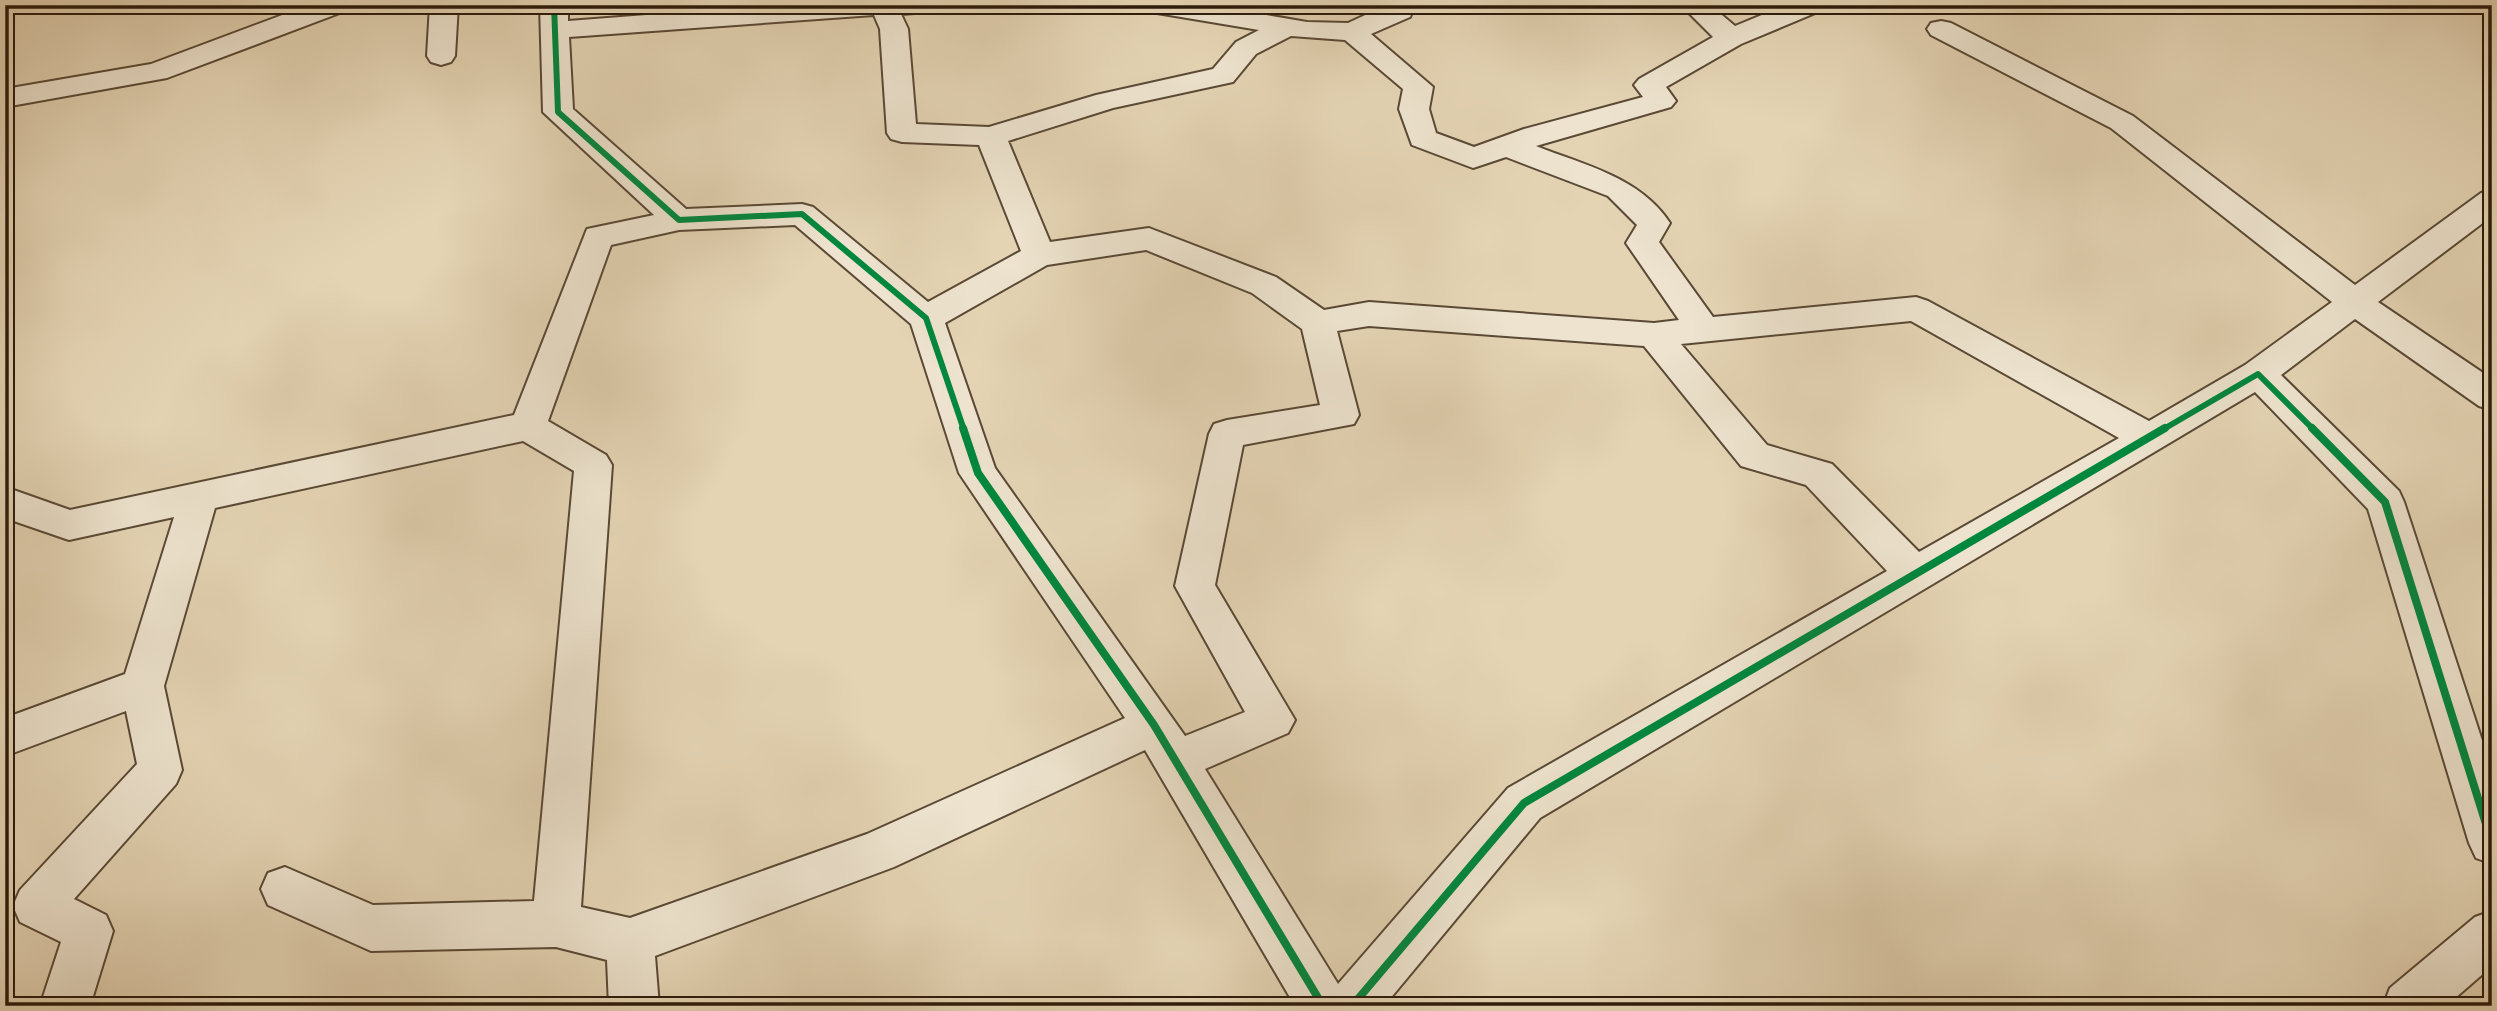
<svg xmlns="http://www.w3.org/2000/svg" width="2497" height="1011" font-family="'IM FELL Double Pica',serif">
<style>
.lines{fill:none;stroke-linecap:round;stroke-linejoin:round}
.street-casing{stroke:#5a4935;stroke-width:4}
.street{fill:#ede3ce;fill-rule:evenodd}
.cycleway-far1-casing{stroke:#ede3ce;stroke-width:10}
.cycleway-casing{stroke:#ede3ce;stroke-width:12}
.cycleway-far1{stroke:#00873e;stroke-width:6}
.cycleway{stroke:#00873e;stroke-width:8}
</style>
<rect width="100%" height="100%" fill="#e4d4b4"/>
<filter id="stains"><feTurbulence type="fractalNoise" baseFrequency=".00286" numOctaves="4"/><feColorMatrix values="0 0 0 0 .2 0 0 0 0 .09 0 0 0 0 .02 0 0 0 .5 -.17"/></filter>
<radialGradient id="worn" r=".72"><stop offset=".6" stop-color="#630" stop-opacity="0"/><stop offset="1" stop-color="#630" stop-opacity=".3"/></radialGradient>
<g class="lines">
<g class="street-casing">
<path id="street" d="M309 5H348L345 11 167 78 5 107V89L151 64Z
M430 5H458L455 56 451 62 441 65 431 62 427 56Z
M540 5H568V21L778 5H946L943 11 901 14 908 29 916 124 989 127 1096 95 1213 69 1236 42 1259 30 1157 13 1147 11 1144 5H1208L1307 22 1348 23 1387 5H1415L1410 17 1371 34 1433 87 1429 109 1436 133 1474 147 1524 129 1643 97 1634 85 1639 79 1713 37 1681 5H1710L1735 26 1786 5H1823L1820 11 1741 44 1666 87 1676 101 1671 107 1536 146C1584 165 1640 177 1670 223L1659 242 1713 317 1916 297 1928 301 2149 421 2245 365 2332 302 2111 128 1931 35 1927 29 1931 23 1941 21 1951 23 2133 116 2355 285 2481 193 2492 190V216L2378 302 2492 379V410L2479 406 2355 319 2281 375 2399 491 2404 502 2492 771V864L2476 858 2469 843 2368 509 2255 392 1540 818 1384 1006H1295L1145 750 894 867 655 956 659 1006H609L607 960 556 947 371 951 268 905 261 889 268 873 285 867 373 905 534 901 574 471 523 441 215 508 164 686 182 770 176 784 74 899 106 915 113 931 90 1006H40L61 942 20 922 13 906 20 890 137 764 126 711 5 756V718L125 674 174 517 69 540 5 518V487L70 510 514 415 587 229 654 215 543 112ZM874 15 880 29 887 133 891 139 902 142 979 145 1021 251 928 302 813 207 802 204 686 209 573 109 569 37ZM1291 36 1345 40 1403 89 1399 109 1412 145 1473 168 1506 157 1608 196 1637 225 1626 243 1679 320 1654 323 1369 302 1324 310 1276 277 1149 228 1050 242 1008 141 1113 108 1233 82 1256 54ZM795 225 911 324 959 473 1125 718 867 834 630 918 581 907 612 465 606 455 548 421 611 245 679 230ZM1146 250 1252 293 1302 329 1320 405 1227 420 1214 424 1209 434 1175 586 1245 712 1185 736 995 468 945 323 1047 265ZM1911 321 2119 438 1919 552 1832 464 1767 445 1681 344ZM1369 326 1644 346 1741 466 1806 485 1887 571 1508 788 1338 984 1205 769 1288 733 1295 720 1215 585 1243 445 1354 424 1359 415 1337 331Z
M2492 911V966L2446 1006H2383L2390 988 2475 917Z"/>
</g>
<use href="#street" class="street"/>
<g class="cycleway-far1-casing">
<path id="cycleway-far1" d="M554 5 558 112 679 220 802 214 926 318 964 430
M2162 430 2258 374 2314 430"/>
</g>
<g class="cycleway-casing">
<path id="cycleway" d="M963 428 978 473 1154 725 1323 1006
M2312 428 2385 502 2492 843
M1352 1006 1524 803 2165 428"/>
</g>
<use href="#cycleway-far1" class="cycleway-far1"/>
<use href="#cycleway" class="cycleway"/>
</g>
<rect width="2497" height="1011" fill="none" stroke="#e4d4b4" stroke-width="28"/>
<rect x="7" y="7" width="2483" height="997" fill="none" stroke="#2c1b0b" stroke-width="3.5"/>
<rect x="14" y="14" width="2469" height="983" fill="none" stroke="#2c1b0b" stroke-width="2"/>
<rect width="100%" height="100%" filter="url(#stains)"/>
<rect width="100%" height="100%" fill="url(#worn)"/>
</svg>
